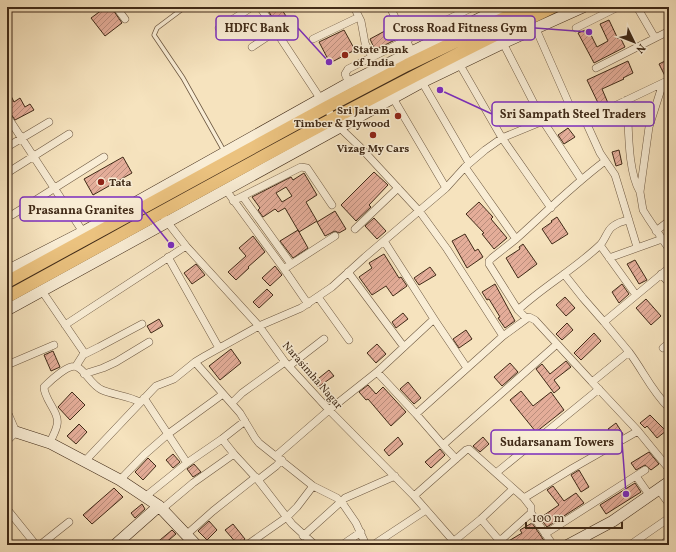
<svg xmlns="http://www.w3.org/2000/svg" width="676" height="552" font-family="Vollkorn,serif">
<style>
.building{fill:url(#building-hatch);stroke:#412b18;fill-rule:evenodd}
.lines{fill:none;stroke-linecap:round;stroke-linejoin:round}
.lane-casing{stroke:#6e5942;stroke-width:5}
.street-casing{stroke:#6e5942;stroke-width:8}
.secondary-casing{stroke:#412b18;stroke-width:12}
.primary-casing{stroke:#412b18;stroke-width:14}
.lane{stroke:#f9edd5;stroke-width:3.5}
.street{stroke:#f9edd5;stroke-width:7}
.secondary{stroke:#f9edd5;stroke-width:11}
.primary{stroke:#ebc27f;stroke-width:12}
.poi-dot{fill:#8f2418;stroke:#f9edd5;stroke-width:1.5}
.labels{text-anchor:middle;stroke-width:3;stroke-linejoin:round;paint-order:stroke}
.poi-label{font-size:11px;font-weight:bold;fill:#412b18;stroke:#f9edd5;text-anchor:start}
.street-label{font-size:11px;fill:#412b18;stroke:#f9edd5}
.leader{fill:none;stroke:#7b2cbf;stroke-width:1.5}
.callout-dot{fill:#7b2cbf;stroke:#f9edd5;stroke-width:1.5}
.callout{fill:#f9edd5;stroke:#7b2cbf;stroke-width:1.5}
.callout-label{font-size:12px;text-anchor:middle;font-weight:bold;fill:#412b18}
</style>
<defs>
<pattern id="building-hatch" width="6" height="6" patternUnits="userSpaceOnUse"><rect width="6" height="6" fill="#e4ad99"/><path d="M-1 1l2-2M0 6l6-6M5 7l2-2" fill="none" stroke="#ba8d7c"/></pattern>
</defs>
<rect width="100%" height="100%" fill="#f6e3be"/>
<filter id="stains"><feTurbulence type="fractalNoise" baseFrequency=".005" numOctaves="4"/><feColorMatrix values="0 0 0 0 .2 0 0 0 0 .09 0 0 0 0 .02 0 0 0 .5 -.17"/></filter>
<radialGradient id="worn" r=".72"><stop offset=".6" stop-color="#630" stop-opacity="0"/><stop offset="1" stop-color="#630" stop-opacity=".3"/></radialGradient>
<path class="building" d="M106 7H111L122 23 105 36 91 18Z
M270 7H280L288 19 278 26 267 9Z
M609 20 618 39 620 37 625 47 594 63 578 33 588 29 597 47 608 41 600 24Z
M394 26 399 38 375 50 370 39Z
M344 30 355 50 330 63 319 42Z
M669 59V75L665 76 659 64Z
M628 61 633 73 623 78 624 79 602 89 608 103 600 107 587 80Z
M7 88 14 102 20 98 25 107 30 104 34 110 15 120 7 108Z
M568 128 575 137 564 144 558 135Z
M619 150 622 164 616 166 612 152Z
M123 157 132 173 93 195 84 179Z
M374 172 388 185 369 205 371 207 356 221 341 205Z
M304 173 317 195 306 202 317 221 299 232 285 208 278 212 275 209 263 217 258 210 260 208 252 197 291 177 293 180ZM286 187 292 196 282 202 276 193Z
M479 202 493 217 491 219 507 238 494 249 482 234 484 233 466 214Z
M335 211 346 229 339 233 335 231 325 236 317 222Z
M557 217 568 234 552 244 542 229 552 222 551 221Z
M374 218 386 231 377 239 365 226Z
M298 230 308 248 293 258 280 241Z
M465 234 475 251 478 249 483 257 467 268 452 241Z
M253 236 265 252 248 267 249 268 236 280 228 272 246 256 239 248Z
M523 244 537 264 518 278 506 258 520 249 519 247Z
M384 254 399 278 401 277 407 286 393 296 386 286 372 295 359 277 372 268 369 263Z
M635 260 647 280 639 284 627 264Z
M196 264 205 275 192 284 184 273Z
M275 266 282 275 270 286 262 278Z
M430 267 436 275 419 285 414 278Z
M495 284 515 321 505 328 498 318 500 317 489 299 487 300 482 292Z
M622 284 629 294 619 303 612 292Z
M267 289 273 295 259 308 253 302Z
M565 297 575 308 566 316 556 305Z
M646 299 661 316 651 325 636 308Z
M403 313 408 319 396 328 392 322Z
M159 319 163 326 151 333 147 326Z
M567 323 573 330 562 340 556 334Z
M466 330 472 339 459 348 453 339Z
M594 333 601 341 581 360 574 353Z
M377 344 386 354 376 363 367 353Z
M231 349 241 363 220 380 209 366Z
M53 351 60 367 51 371 44 355Z
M566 361 571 367 554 380 560 388 554 393 536 369 542 364 550 374Z
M510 363 518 372 502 386 494 377Z
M329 370 334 376 318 387 314 382Z
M408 382 421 398 414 404 400 389Z
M368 385 376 394 383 387 406 412 391 426 368 399 366 400 359 392Z
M521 391 533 406 551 392 564 410 536 432 510 400Z
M72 392 85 405 70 420 58 407Z
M650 415 666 431 657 438 647 426 645 428 640 423Z
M616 423 623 434 615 439 608 429Z
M79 424 87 432 76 444 67 436Z
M398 437 403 444 389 456 384 450Z
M483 437 489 444 480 452 473 446Z
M440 449 445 455 431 468 425 462Z
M649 452 659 464 651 470 645 465 636 470 631 463Z
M173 454 180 462 173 468 166 460Z
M148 458 156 466 143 480 135 472Z
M194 464 201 472 193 477 187 469Z
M579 470 589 487 581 492 571 475Z
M635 483 641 492 606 514 600 505Z
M553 486 564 501 576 493 584 503 547 527 540 518 559 505 547 490Z
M114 488 123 497 92 524 83 515Z
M142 504 145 509 135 518 131 513Z
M209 521 217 530 207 540 198 531Z
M532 523 545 542 540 545H502L522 533 520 530Z
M233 524 245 539 238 545 225 530Z
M172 530 176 534 163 545H154Z"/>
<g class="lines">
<g class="lane-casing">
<path id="lane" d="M185 7 157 28 154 35 183 78 224 151"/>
</g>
<g class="street-casing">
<path id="street" d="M116 7 125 19
M260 7 339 127 360 147 420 212 447 249 503 336
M354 7 361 21 365 43 372 57
M390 7 412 52
M637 7 655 38
M295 8 297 7
M219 28 252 7
M576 28 618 7
M313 39 359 17
M503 43 543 121 581 179
M252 47 276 31
M460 65 502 138 551 208
M596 68 669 31
M422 82 469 163
M349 83 345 74 348 69 473 7
M663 83 649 127 640 192 643 210 648 218 669 249
M393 98 446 188
M627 100C629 126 627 170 640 192
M573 113 580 119 585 120 669 80
M7 116 83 232
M585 120 600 153 615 175 637 247
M7 147 49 122
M465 167 516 239C545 213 573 185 605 161
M7 173 69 134
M226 190 284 269 335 236
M243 197 291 264
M233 201 301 167 307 168 332 205
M12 215 104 157
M165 219 186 246 259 326 285 362 329 410 414 496 457 545
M355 229 398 188
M656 231 669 221
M516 239 492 258 489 261V264L518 310 526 318
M600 245 636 295
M168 257 219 348
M609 258 662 239
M669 268 604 322 629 352 592 382 638 431 669 469
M284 269 308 304
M348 272 404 347
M564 274 583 298 604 322
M661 274 669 283
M42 291 83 351V355L76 366
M318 297 349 340
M518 310C544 286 575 269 600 245 605 240 607 231 612 227 617 223 623 221 629 220
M434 319 467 368
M65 325 186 246
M557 344 443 445 416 414 503 336 529 317 535 320 592 382
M663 348 669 343
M629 352C644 372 651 390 669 408
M83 355 99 347 142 324
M195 362 240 413 255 438 259 443 313 486 337 498 343 504 356 523 366 545
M7 365 54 345
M289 366 324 339
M377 372 416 414
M84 374 103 368 116 362 149 342
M144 398 187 463
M232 403 242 393 285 362
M7 411 16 432 7 441
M222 439 234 454 258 480 292 524 315 545
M50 443C52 437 56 431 57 425 60 412 44 400 44 387 50 381 69 363 77 367 85 370 91 385 102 390 114 395 128 396 140 402
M443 445 456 459
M276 456 329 410 377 372 434 319 384 241
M85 461 156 386 174 379 195 362 205 356 259 326 301 308 332 287 365 257 446 188 465 167 485 150 502 138 543 121 573 113 536 29
M496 473 599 389
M636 476 650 496
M120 480 144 455 168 434 223 394
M258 480 276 466 282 460
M659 490 669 504
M146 496 187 463 222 439 245 421
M414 496 466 450 469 449 524 498 573 468 638 431
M7 509 36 545
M162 509 193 483 234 454
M531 513 553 545
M481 519 498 539H502L531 513V507L524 498
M545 534 645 470
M186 535 213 511 256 477
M303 536 345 498 395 476
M584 537 590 545
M454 541 481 519 513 489
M40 545 69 522
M247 545 287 517 297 507 313 486
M342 545 361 532
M373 545 426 510
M630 545 669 518
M662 545 669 539"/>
</g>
<g class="secondary-casing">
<path id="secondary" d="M7 271 83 232 349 83 503 7
M7 310 422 82 503 43 583 7
M7 431 16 432 50 443 120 480 159 506 196 545
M115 545 159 506
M568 545 613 521 669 482"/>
</g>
<g class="primary-casing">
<path id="primary" d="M7 282 327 107 407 65 527 7
M7 297C188 198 367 96 553 7"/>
</g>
<use href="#lane" class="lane"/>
<use href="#street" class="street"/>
<use href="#secondary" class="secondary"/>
<use href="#primary" class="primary"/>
</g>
<g class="poi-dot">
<circle cx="345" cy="55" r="4"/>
<circle cx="398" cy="116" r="4"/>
<circle cx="373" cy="135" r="4"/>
<circle cx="101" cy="182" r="4"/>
</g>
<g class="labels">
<g class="poi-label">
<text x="353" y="53">State Bank<tspan x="353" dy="13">of India</tspan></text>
<text x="390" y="114" text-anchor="end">Sri Jalram<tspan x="390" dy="13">Timber &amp; Plywood</tspan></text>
<text x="373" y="152" text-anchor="middle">Vizag My Cars</text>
<text x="109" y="186">Tata</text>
</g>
<g class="street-label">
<text transform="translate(313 375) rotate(49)" y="4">Narasimha Nagar</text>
</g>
</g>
<path class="leader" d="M329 62L298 28M589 32L535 28M440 90L492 114M171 245L142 209M626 494L622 442"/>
<g class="callout-dot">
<circle cx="329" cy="62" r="4"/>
<circle cx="589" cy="32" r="4"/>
<circle cx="440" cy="90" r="4"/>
<circle cx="171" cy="245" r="4"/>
<circle cx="626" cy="494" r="4"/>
</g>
<g class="callout">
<rect x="216" y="16" width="82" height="24" rx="4"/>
<rect x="384" y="16" width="151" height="24" rx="4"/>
<rect x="492" y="102" width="162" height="24" rx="4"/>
<rect x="20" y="197" width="122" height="24" rx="4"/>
<rect x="491" y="430" width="131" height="24" rx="4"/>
</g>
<g class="callout-label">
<text x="257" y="32">HDFC Bank</text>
<text x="460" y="32">Cross Road Fitness Gym</text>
<text x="573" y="118">Sri Sampath Steel Traders</text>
<text x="81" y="214">Prasanna Granites</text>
<text x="557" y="446">Sudarsanam Towers</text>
</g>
<rect width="676" height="552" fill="none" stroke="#f6e3be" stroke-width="24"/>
<rect x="8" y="8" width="660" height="536" fill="none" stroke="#412b18" stroke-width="2"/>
<rect x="12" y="12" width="652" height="528" fill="none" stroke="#412b18"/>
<g transform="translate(634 42) rotate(133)" stroke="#f9edd5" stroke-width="3" paint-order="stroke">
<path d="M0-3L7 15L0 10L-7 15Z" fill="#412b18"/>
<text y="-6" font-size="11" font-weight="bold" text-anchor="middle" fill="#412b18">N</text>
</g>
<path d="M526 522v6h96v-6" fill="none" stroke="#412b18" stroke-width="2"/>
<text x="532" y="522" font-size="12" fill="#412b18" stroke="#f9edd5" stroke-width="3" paint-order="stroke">100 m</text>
<rect width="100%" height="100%" filter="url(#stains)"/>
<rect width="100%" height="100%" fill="url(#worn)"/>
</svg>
